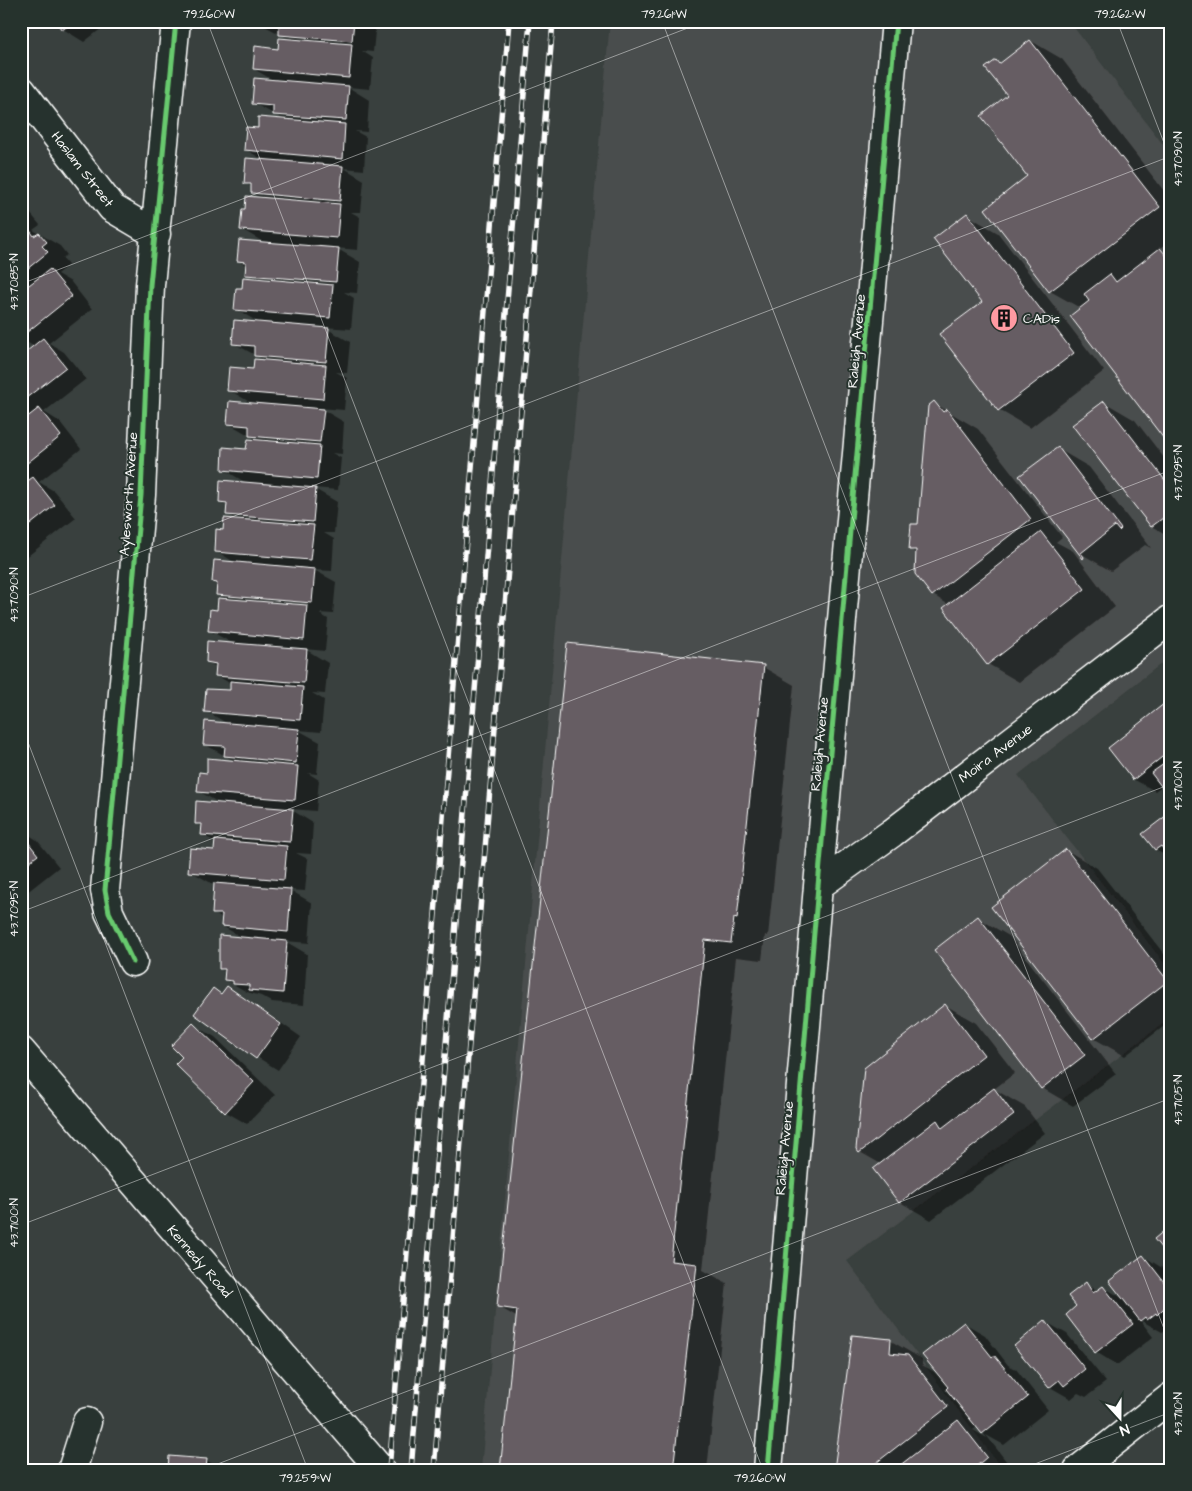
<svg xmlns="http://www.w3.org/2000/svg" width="1192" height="1491" font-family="'Architects Daughter',sans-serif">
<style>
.built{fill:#4a4d4d}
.shadow{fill:#0007;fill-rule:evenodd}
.building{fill:#665d64;stroke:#fff}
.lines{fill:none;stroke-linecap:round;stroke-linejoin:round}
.minor-casing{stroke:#fff;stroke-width:31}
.minor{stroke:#26332d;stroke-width:28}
.rail-casing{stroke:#fff;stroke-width:5.5}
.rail{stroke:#26332d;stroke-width:4;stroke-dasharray:11;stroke-linecap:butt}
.cycleway-casing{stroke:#26332d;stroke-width:8}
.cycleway{stroke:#67ca6e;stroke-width:5}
.ticks{fill:none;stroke:#fff;stroke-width:1;stroke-opacity:0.45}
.labels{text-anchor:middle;stroke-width:4;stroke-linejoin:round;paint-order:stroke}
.street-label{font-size:14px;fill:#fff;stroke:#26332d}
.poi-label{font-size:14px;fill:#fff;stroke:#26332d;text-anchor:start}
.neatline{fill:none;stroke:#fff;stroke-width:2}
.ticks-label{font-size:12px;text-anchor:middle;fill:#fff}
</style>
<rect width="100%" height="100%" fill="#39403e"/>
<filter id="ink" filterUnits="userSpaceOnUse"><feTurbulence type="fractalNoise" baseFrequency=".02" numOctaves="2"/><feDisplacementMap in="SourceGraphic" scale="10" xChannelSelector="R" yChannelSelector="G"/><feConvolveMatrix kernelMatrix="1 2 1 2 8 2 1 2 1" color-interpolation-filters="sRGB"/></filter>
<g filter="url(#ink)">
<path class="built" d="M610 21H1069L1171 155V656L1018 775 1171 972V1018L847 1261 1003 1470H481Z"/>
<path class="shadow" d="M57 21H111L84 42 63 29Z
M260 21H376L373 52 362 51 373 58 370 89 348 87 369 100 367 132 355 131 366 137 364 170 344 168 364 180 361 212H351L360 217 358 250 336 248 360 262 357 293 344 292 354 298 351 329 324 327 350 342 347 373 336 372 347 378 344 410 320 408 344 422 342 454 332 453 341 458 338 490 313 488 337 502 334 533H324L334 539 332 571 314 570 336 582 333 614 318 613 328 619 325 651 305 649 328 663 325 694 312 693 324 700 321 732 298 730 320 742 317 774 308 773 319 780 316 811 290 809 313 823 311 854 296 853 308 859 305 891 290 890 312 903 309 943 285 941 307 954 304 1005 272 1002 261 996 247 992 226 980V972L220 969 245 939 222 926 223 919 213 913 215 884 211 883 190 871 215 852 216 842 202 835 203 827 196 823 221 804 198 791 208 774 236 762 204 744 228 724 206 711 231 692V684L216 675 217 667 207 662 234 644 210 631 218 611 227 600 218 594V585L213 582 236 563 216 551 225 531 237 520 227 514 228 506 220 502 248 484 223 469 259 441 228 423 253 404 229 390 266 361 233 343 261 324 236 309 243 290 257 280 247 274V266L239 261 265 243 241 229 246 210 262 199 252 193V187L245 183 265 161 245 149 259 129 285 120 253 103 276 82 254 69 291 40 259 23Z
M1031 41 1062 59 1171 200V246L1168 242 1159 249 1171 255V446L1082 309 1050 291 1029 177 1008 95 996 61 1001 64Z
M21 202 40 225 33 230 60 246 67 255 62 258 68 265 57 274 71 282 92 309 49 343 64 352 86 379 44 412 60 422 81 449 39 482 54 491 76 518 24 559 21 557V488L23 486 21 485V423L29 417 21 413V357L35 347 21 339Z
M967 215 998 233 1104 371 1030 428 999 410 984 302Z
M1104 402 1135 420 1171 467V537L1151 526Z
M934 403 978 429 1062 537 1056 542 1073 551 1115 607 1019 682 988 664 949 605 933 595 917 554 910 549 920 526Z
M1058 449 1089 467 1151 548 1145 545 1111 571 1080 553Z
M763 667 794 685 768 936 765 935 762 960 736 957 703 1270 727 1283 707 1470H501L518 1318 499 1307Z
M1165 704 1171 708V797L1162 786 1155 791 1133 779Z
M1171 814V858L1155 850Z
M21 819 28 828 23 831 37 840 59 867 21 897Z
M1066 850 1097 868 1171 963V1021L1125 1056 1093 1038Z
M978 918 1009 936 1116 1074 1073 1106 1042 1088 936 950Z
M227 987 248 1000 301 1037 278 1070 257 1057 222 995Z
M945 1005 976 1023 1015 1073 994 1089 1025 1107 1045 1133 931 1220 900 1202 881 1164 860 1152Z
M194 1025 215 1037 275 1095 247 1124 226 1112 184 1057Z
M1143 1256 1164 1269 1171 1277V1330L1169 1332 1166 1330 1162 1332 1140 1320 1153 1337 1117 1365 1096 1352 1067 1315 1078 1306 1086 1284 1098 1291 1103 1287 1124 1299Z
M1046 1322 1067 1334 1106 1382 1086 1397 1078 1393 1071 1399 1050 1387Z
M964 1323 985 1335 1008 1365 1016 1369 1048 1410 1004 1445 986 1435 1013 1470H836L891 1341 922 1359V1365L940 1375ZM978 1426 987 1438 973 1430Z
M206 1460 222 1470H169Z"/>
<path class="building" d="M55 21H75L62 30Z
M258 21H354L352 41 279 35V25L258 24Z
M279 38 352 44 349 78 253 69 255 46 278 49Z
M1030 40 1160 207 1049 292 985 209 1027 176 981 116 1007 95 985 68 996 60 999 64Z
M254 78 349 86 346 120 273 115V106L252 104Z
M258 117 345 124 343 159 244 150 246 127 258 128Z
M246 158 343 166 340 201 251 193V184H244Z
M246 196 340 204 337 238 240 230 242 209H245Z
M967 213 1074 353 998 411 939 334 982 302 933 239Z
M25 224 34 236 39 233 47 242 42 246 48 252 21 274V227Z
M239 240 339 248 336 282 245 275 246 262 237 261Z
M1160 248 1171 261V448L1070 316 1089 301 1084 294 1110 274 1116 282Z
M50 269 72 296 21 337V291Z
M243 277 333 285 330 318 234 310 236 288H242Z
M234 320 329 328 326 362 254 356V346L232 344Z
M43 338 66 367 21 402V356Z
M254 359 326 365 323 399 227 391 229 367 253 369Z
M229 401 324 409 320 442 249 436V426L227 424Z
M934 401 943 412 947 409 1031 519 932 596 915 574 916 550H909L911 524H918L928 406Z
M1104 401 1171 488V512L1151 527 1072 425Z
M39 408 61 436 21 468V422Z
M248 439 320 445 317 479 222 470 223 447 246 449Z
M1058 447 1121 529 1119 531 1115 526 1081 553 1084 557 1083 559 1019 476Z
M33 477 55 505 21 532V486Z
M220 480 316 488 313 522 226 515 227 503 219 502Z
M224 518 314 525 310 560 215 552 216 529 223 530Z
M1041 532 1085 589 987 665 943 608Z
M214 560 315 569 312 603 216 595 217 583 212 582Z
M218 598 307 605 304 640 208 631 210 609 217 610Z
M207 641 307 649 304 683 215 676 216 664 206 662Z
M567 643 764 665 737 919 734 918 731 943 705 940 671 1261 697 1264 673 1470H500L517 1310 497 1307Z
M230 681 303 687 300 720 204 712 206 689 230 690Z
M1165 703 1171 710V750L1133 780 1108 748Z
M205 721 299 729 296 763 224 756 225 746 203 745Z
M207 758 298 766 295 800 197 792 199 772 207 773Z
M1171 759V799L1151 773Z
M196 801 293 809 290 842 201 835 202 824H195Z
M1171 812V853L1168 855 1161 846 1155 850 1142 834Z
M21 833 38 855 21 868Z
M215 840 287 846 284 880 188 872 190 848 214 850Z
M1066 849 1168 981 1093 1039 991 907Z
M214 883 291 889 288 932 221 926 222 914H212Z
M978 916 1085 1055 1041 1089 934 950Z
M219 935 287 941 283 993 249 990V985L233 984V981L224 980 225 969H219Z
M227 986 281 1024 256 1059 194 1014 213 988 221 994Z
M945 1004 984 1055 859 1153 856 1149 864 1068Z
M193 1023 254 1082 225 1113 175 1064 182 1057 171 1046Z
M994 1088 1014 1115 899 1203 873 1169 937 1120 942 1128Z
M1171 1210V1220L1166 1214Z
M1171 1225V1260L1154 1239Z
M1143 1255 1171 1291V1296L1169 1298 1171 1301 1157 1315 1156 1313 1147 1320 1145 1317 1140 1321 1109 1281Z
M1086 1282 1093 1293 1103 1286 1133 1324 1095 1353 1066 1315 1076 1306 1068 1296Z
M1045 1320 1085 1369 1064 1386 1059 1380 1049 1388 1014 1346Z
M964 1322 992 1357 994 1355 1028 1397 982 1434 946 1389 948 1387 922 1355Z
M852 1335 891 1339 890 1353 908 1355 948 1407 867 1470H834Z
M958 1420 987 1457 972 1470H894Z
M169 1456 207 1459 206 1470H168Z"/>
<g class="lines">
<g class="minor-casing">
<path id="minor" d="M21 90 112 208 156 234
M818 886 892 833 1171 619
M133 962 109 912 105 890 141 495 150 285 176 21
M21 1051 381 1470
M72 1470 87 1422
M768 1470 818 886 896 21
M1078 1470 1171 1397"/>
</g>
<use href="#minor" class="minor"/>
<g class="rail-casing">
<path id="rail" d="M389 1470 509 21
M411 1470 530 21
M434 1470 553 21"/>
</g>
<use href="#rail" class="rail"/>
<g class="cycleway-casing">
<path id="cycleway" d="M133 962 109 912 105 890 141 495 150 285 176 21
M768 1470 818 886 896 21"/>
</g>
<use href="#cycleway" class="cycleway"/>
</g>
</g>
<path class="ticks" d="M207 21 763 1470M662 21 1171 1347M1117 21 1171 161M21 284 706 21M21 598 1171 156M21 724 308 1470M21 912 1171 470M21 1225 1171 784M202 1470 1171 1098M1019 1470 1171 1412"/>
<defs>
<g id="building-disc" transform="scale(1.4375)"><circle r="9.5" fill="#ff9aa2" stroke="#26332d"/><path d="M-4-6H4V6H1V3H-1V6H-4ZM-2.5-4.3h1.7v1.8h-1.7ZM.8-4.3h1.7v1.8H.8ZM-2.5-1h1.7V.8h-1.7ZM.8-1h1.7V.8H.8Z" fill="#111"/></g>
</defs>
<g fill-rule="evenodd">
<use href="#building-disc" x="1004" y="318"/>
</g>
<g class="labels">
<g class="street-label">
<text transform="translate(83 169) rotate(52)" y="5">Haslam Street</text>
<text transform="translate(856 341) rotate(-85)" y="5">Raleigh Avenue</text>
<text transform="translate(128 494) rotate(-86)" y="5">Aylesworth Avenue</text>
<text transform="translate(819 744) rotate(-85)" y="5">Raleigh Avenue</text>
<text transform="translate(995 753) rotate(-37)" y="5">Moira Avenue</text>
<text transform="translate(784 1148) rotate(-85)" y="5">Raleigh Avenue</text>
<text transform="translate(200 1261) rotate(49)" y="5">Kennedy Road</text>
</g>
<g class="poi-label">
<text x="1023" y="323">CADis</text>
</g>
</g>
<rect width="1192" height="1491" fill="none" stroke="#26332d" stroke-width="55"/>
<g transform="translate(1120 1418) rotate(159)" stroke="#26332d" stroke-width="4" paint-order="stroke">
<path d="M0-4L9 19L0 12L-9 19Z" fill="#ffffff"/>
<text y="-8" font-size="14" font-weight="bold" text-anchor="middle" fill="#ffffff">N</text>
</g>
<rect x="28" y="28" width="1136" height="1436" class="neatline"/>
<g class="ticks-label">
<text x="209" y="18">79.260°W</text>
<text x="664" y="18">79.261°W</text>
<text x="1120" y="18">79.262°W</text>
<text transform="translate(1178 159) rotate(-90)" y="4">43.7090°N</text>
<text transform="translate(14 282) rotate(-90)" y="4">43.7085°N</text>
<text transform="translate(1178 473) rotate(-90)" y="4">43.7095°N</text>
<text transform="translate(14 595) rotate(-90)" y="4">43.7090°N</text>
<text transform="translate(1178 786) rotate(-90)" y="4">43.7100°N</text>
<text transform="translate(14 909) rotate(-90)" y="4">43.7095°N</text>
<text transform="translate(1178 1100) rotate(-90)" y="4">43.7105°N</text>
<text transform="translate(14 1223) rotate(-90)" y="4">43.7100°N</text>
<text transform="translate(1178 1414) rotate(-90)" y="4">43.7110°N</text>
<text x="305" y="1482">79.259°W</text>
<text x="760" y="1482">79.260°W</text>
</g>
</svg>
